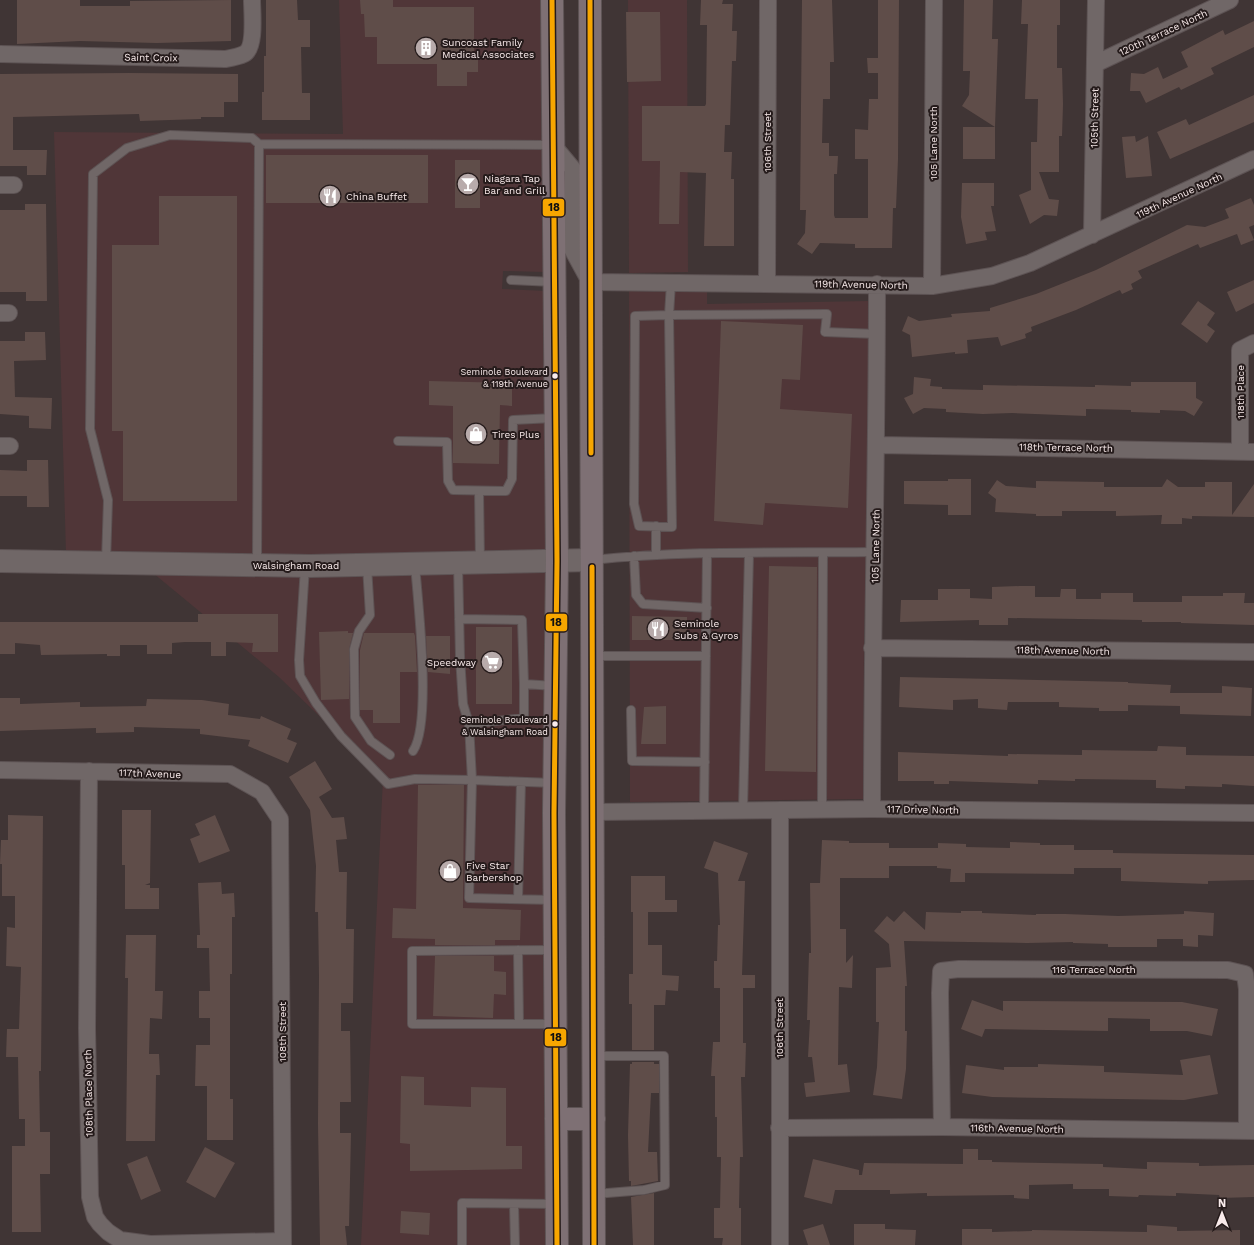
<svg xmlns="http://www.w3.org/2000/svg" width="1254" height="1245" font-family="'Work Sans',sans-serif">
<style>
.built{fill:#503638}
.building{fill:#5f4d49}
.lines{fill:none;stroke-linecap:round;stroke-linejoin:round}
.lane-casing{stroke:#5d5354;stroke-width:10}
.street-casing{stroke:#5d5354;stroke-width:18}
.secondary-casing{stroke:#5d5354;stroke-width:24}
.primary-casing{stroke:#5d5354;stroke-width:24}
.lane{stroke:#706767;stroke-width:8}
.street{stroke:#706767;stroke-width:16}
.secondary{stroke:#706767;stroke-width:22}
.primary{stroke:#7e7074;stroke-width:22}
.bus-1-casing{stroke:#251b1b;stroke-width:8}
.bus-1{stroke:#f7a600;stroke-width:5}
.bus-dot{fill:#f9ebeb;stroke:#251b1b;stroke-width:1.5}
.labels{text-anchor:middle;stroke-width:4;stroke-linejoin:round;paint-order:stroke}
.bus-label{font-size:9px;fill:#f9ebeb;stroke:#251b1b;text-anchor:end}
.street-label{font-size:10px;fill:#f9ebeb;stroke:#251b1b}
.poi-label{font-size:10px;fill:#f9ebeb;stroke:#251b1b;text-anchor:start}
.line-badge{stroke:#251b1b;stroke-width:1.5}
.pale-badge-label{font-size:11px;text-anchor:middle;font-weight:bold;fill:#111}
</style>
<rect width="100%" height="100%" fill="#403535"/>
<path class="built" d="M339 0H544L545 272 503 271 502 289 546 291 548 552 310 556 66 553 54 132 343 134Z
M628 0H687L688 272 629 273Z
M629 291 707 292V304L869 301V445L864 639 863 799 630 802Z
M548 571V1245H361L383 778 279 677 153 573Z"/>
<path class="building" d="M17 0H80V6H130V1L231 0V41L157 43 80 41 17 44Z
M266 0H297L298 20H310V47H301L302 93H310V120H262V92H264V56H266Z
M360 0H393V7H474V58H478V72H467V86H437V64H377V37H365L364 14H361Z
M701 0H723L722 4H733L732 31H737L736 61H732L730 125H725L724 152H732L731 179H734V246H704L706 173 680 172 679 224H659L660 161H642V106H705L706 104 707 25H700Z
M802 0H832L834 62H830V99H823L822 143H829V156H838L837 174H834V215L835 218H868V159H855V129L868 130 869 99H878V73H868L867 58H878V0H899L898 159 896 208H893L892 248H855V244L820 243 812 254 797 244 805 233 806 210H800Z
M964 0H993L992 39H998L995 127 962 106 969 95 970 71H963Z
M1022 0H1060V25H1057V68H1062L1063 104 1062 136H1059V172H1039L1049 199 1059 200 1057 216 1044 215 1030 224 1019 195 1031 190V142H1037L1038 99H1025L1028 24H1021Z
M626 12H660L661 81 627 82Z
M1254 21V47L1211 68 1214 74 1181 90 1179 87 1146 103 1140 91H1130L1131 73 1144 74 1158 67 1163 79 1188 67 1181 52 1223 30 1225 35Z
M129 73 238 74V102H224V117H201V119L140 121 139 114 13 117V150H47L46 175H27V166H0V74Z
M1254 95V122L1170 159 1157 132 1186 119 1189 125Z
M963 127H995V159H963Z
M1135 136 1136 142 1148 136 1152 176 1126 178 1122 137Z
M266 155H428V203H266Z
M455 160H480V208H455Z
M962 183H994V206H991L996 231 985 232 987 240 966 244 961 217Z
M159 196H237V501H123V431H112V245H159Z
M1251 198 1254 205V225L1249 227 1254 240 1241 245 1237 234 1200 248 1198 244 1138 271 1142 278 1131 284 1133 289 1122 294 1120 290 1076 310 1031 327 1032 331 1025 334 1026 338 1001 346 998 337 967 340 968 353 955 354V352L912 357 910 335 902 331 908 316 919 321 952 317 951 314 990 311V308L1036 294 1096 270 1187 225 1205 227 1229 218 1225 209Z
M25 204H46L47 301H26V292H0V210H25Z
M1254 280V303L1236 312 1227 292Z
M1198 301 1215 313 1207 325 1215 331 1207 343 1181 324Z
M721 321 803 325 800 380 782 379 780 409 852 414 848 508 765 503 763 525 714 521Z
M25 332H45L46 360 14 361 15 397 52 398 51 429 29 428V416L0 414V341H25Z
M914 377 931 379 930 386 942 387V389L983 390V385L1095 387V385L1131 386V382H1196V398L1203 402 1194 416 1185 411 1160 410V413L1131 412V410L1086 409V416L1012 413 983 414 946 412V409L924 408 913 414 904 398 913 394Z
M429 381 512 383V406L500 405 499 464 453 463V406L429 405Z
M27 460H48L49 507H27V496H0V470L27 471Z
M948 479H971V515H948V505L904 504V481H948Z
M1167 479 1178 487H1205V482H1232V515L1254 484V517L1192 516V519L1182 518V524H1161L1162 515 1116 516V511H1062V516H1036V514L995 512 996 499 988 493 997 480 1006 486 1036 488V481L1104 482V487H1162Z
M769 566 817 567 816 772 765 771Z
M1020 586H1035V597H1060L1061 589H1076V599H1101V593H1133V602H1182V596H1223V593H1245L1244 603H1254V625L1181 623V622H1142V620L1008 618V625H979V620L900 622 901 600H938V589H970V598L992 599V587Z
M198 614H278V652H252L253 643 226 642V656H211V642H185L172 643V654H147V645H120V656H107V654L41 655 40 645 15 643V654H0V622H198Z
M632 616 687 617V640H632Z
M476 627H512V704H476Z
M348 631V633H353L349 649V699L321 700 319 632Z
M364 633H414L415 636 417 672H400V723H373V710H360V650Z
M426 636H450V674L428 672Z
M900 677 1128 682V683L1171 685 1170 693H1222V686L1252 688 1251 716 1180 714V706L1128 705V711H1099V708L1059 707V702H1008L1007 710 978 708V699L953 700V710L899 707Z
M0 698H20V704L80 702V707L146 706 147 699 202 700 229 704 228 715 260 719 261 716 291 729 287 739 297 743 288 763 248 746 250 740 200 734V729L134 727V732L96 733V728L0 731Z
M666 706V744H641L644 707Z
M1158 746 1186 747V755L1254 756V786L1222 784V787L1185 786V789L1156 788V780L1075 779V781L1038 780V784L949 781V784H934V781H898V752L1008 756V754L1082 755V750L1157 751Z
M315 761 332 789 319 797 332 818 344 817 347 839 336 840 339 872H347L346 929H354L353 1003H341V1031H350L351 1102H340V1133H351L349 1226H345L347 1245H320L318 1124 319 976 318 912H315L316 866 310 810 289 777Z
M418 785H464L463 908 521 910 520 940H495V945H435V939L392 938 393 908 416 909Z
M122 810H151L150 883 145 885H150V888H159V909H125V865H122Z
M8 815 43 816 41 1071H39L40 1132H50V1174H40L41 1232H12V1146H25V1119H19L18 1057H6L7 1029H19L21 967 6 966 7 927 15 928V896H2V864H0L1 840H8Z
M215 815 230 851 199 863 190 839 200 835 195 824Z
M822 840 849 841V843H889V848H938V843L966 844V847L1010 848V842L1040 843V845H1074V850H1113V853L1254 855V880L1208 881V884L1121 881V868H1074V874L965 873V882H950L951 869 937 868V866H889V878H840V929H846V963L853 955 852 988 839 987 838 1065 847 1064 850 1092 806 1097 804 1083 815 1082 812 1057H808L810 1020H807L809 953H811L810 883H820Z
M714 841 748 853 738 881H745L742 975H755V988H743V1043H746L745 1077H741L743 1157H740L739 1208H741V1245H722L723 1238H714V1208H720L721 1157H717V1117H715V1076H711L713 1042H720V988H714V961H717L718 925H720L718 873 704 868Z
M631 876H665V900H677V912H648V945H662V975L679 976 678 991 666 990 665 1005H654V1050H632V1004H629V974H633V912H631Z
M221 882 222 894 234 893 235 917H232V974H230V1099H233V1140H207V1086H195L196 1045H210V1018H199V991H210L209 948H197V935H200L198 883Z
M904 911 925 930 926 912 961 913V911H982V913L1036 915V914H1065L1118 916 1184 914V911L1214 913 1213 936 1198 935V947L1183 946V939H1157V947H1108V944L1073 943V942L1027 943 904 941 907 986H905V1031H907L906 1069 902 1099 873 1095 877 1067 879 1022H876V968L891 967 889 944 874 931 887 916 894 922Z
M126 935H156L155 991H163L162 1019 150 1018 149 1054H159L160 1075H156L155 1141H126L128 978H125Z
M435 956H494V971L506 972V995L494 994 493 1018 433 1016Z
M972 1000 1003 1011V1001L1182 1002 1218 1009 1212 1036 1187 1031H1150V1019L1108 1018V1031L985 1029 982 1037 961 1029Z
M1210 1055 1218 1094 1184 1100 992 1097 962 1093 966 1065 1004 1070V1067H1038V1064L1104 1066V1072L1183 1075 1180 1060Z
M632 1062H654V1064H659V1093H651L648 1152H657L658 1181 631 1186V1181H629L628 1135 630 1064H632Z
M401 1076 424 1077V1105L471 1107V1087L506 1088V1146H522V1169L410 1171V1144L400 1143Z
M205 1147 235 1163 215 1198 186 1182Z
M963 1149H978V1160H992V1162L1103 1164V1167L1147 1169V1162L1199 1163V1166L1254 1165V1197L1220 1198 1219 1195 1176 1193V1196L1139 1195 1138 1197 1109 1196V1189H1073V1184L1029 1185V1199L1014 1198V1195L927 1196V1193L890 1194V1190H835L832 1204 804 1197 813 1159 859 1170V1175H862L864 1163 963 1164Z
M147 1156 161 1191 141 1200 127 1164Z
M654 1193V1245H633L631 1197Z
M401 1211 430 1213 429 1235 400 1233Z
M823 1224 830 1245H808L803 1230Z
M854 1224H885V1229L916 1230 915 1245H854Z
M1147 1225 1177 1227V1231L1240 1230V1245H962V1229H992V1232L1032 1231V1230L1147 1232Z"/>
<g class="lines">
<g class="lane-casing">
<path id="lane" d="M511 280 553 282
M671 283 669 315 827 314 825 332 877 334
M669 315 672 527 639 526 634 504 635 316Z
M398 441 447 442 448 481 453 490 506 491 512 479 513 420 554 418
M479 491 480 562
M656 555V526
M634 556 636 595 643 604 707 608
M592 560C686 550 781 553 875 552
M106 562 108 500 90 429 93 174 127 148 170 135 252 138 259 144
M257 565 259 144 552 145
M367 566 370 615 359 631 354 649 355 717 371 741 390 755
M305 567 299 660 300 676 316 703 341 736 388 784 415 779 472 780 469 724 463 704 460 657 458 564
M459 619 522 620 524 684 555 686
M593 656H706
M631 710 632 761 705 762
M469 724 524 718V684
M413 751C432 723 418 602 415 565
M553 783 472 780 469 898 554 900
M822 809 823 553
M743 810 749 554
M704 811 707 554
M518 899 521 782
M518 950 519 1024
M554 950 412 951V1024H556
M594 1056H664L665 1185 644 1190 595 1194
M514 1204 515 1245
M462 1245V1203L556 1204"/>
</g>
<g class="street-casing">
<path id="street" d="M0 54 225 59C231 58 238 57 244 54 256 48 252 12 252 0
M1095 64 1230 0
M553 145 573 169 572 249 590 282 932 286 992 276 1030 263 1254 159
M0 185H14
M1092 235 1096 0
M767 283 768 0
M932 286 934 0
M0 313H9
M878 445 1254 452
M0 446H10
M1240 450V350L1254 343
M872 648 1254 652
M0 770 230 774 262 792 280 819 283 1245
M89 771 87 1028 90 1197 95 1217 100 1224 108 1232 120 1240 150 1244 283 1241
M872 809C872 634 877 459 877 284
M593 812 872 809 1254 813
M942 1127 940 993 941 971 959 969 1228 970 1245 974 1247 989V1131
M779 1128 942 1127 1254 1131
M780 1245V810"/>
</g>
<g class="secondary-casing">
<path id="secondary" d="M0 561 310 566 592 560"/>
</g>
<g class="primary-casing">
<path id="primary" d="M552 0 557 561 554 813 557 1245
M590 0 594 1245
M556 1119H594"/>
</g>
<use href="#lane" class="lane"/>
<use href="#street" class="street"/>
<use href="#secondary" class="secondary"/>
<use href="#primary" class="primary"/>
<g class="bus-1-casing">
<path id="bus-1" d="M552 0 557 561 554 813 557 1245
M590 0 591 453
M592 567 594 1245"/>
</g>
<use href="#bus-1" class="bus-1"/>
</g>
<defs>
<g id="building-disc" transform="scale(1.15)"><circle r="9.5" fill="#b8abab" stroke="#251b1b"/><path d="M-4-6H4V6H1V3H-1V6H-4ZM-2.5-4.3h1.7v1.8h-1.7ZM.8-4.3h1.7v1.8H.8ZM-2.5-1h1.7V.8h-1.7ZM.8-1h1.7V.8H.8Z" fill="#fff"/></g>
<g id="bar-disc" transform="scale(1.15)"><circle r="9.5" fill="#b8abab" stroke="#251b1b"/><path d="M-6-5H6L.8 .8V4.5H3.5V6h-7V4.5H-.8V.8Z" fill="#fff"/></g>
<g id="restaurant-disc" transform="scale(1.15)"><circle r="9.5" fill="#b8abab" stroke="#251b1b"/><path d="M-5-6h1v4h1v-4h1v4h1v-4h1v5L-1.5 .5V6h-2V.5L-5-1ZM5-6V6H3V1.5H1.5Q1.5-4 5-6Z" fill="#fff"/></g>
<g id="shop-disc" transform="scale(1.15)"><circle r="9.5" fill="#b8abab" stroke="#251b1b"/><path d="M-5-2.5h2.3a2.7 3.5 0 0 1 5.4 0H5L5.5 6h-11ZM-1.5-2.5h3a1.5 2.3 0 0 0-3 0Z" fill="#fff"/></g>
<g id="supermarket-disc" transform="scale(1.15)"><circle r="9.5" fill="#b8abab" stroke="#251b1b"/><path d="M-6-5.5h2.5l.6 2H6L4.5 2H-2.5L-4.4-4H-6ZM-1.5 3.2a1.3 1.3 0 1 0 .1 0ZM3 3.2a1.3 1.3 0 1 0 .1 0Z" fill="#fff"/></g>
</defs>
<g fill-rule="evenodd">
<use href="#building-disc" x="426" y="48"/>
<use href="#bar-disc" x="468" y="184"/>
<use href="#restaurant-disc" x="330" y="196"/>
<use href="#shop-disc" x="476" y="434"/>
<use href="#restaurant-disc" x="658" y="629"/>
<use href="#supermarket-disc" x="492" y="662"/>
<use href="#shop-disc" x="450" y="871"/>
</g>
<g class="bus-dot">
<circle cx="555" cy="376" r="3.5"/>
<circle cx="555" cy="724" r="3.5"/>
</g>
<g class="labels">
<g class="bus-label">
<text x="548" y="375">Seminole Boulevard<tspan x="548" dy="12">&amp; 119th Avenue</tspan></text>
<text x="548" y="723">Seminole Boulevard<tspan x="548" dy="12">&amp; Walsingham Road</tspan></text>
</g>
<g class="street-label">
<text transform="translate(1163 32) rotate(-25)" y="4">120th Terrace North</text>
<text transform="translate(151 57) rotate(1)" y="4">Saint Croix</text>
<text transform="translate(1094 118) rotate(-89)" y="4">105th Street</text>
<text transform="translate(767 142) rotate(-90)" y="4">106th Street</text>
<text transform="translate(933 143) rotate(-90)" y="4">105 Lane North</text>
<text transform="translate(1179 195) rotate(-25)" y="4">119th Avenue North</text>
<text transform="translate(861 284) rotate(1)" y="4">119th Avenue North</text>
<text transform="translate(1240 392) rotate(-90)" y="4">118th Place</text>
<text transform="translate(1066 447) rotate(1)" y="4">118th Terrace North</text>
<text transform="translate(875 546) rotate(-89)" y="4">105 Lane North</text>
<text x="296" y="569">Walsingham Road</text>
<text transform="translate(1063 650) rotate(1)" y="4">118th Avenue North</text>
<text transform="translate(150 773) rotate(2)" y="4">117th Avenue</text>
<text transform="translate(923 809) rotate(1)" y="4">117 Drive North</text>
<text x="1094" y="973">116 Terrace North</text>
<text transform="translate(779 1028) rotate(-90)" y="4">106th Street</text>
<text transform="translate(282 1032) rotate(-90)" y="4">108th Street</text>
<text transform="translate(88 1093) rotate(-91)" y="4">108th Place North</text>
<text transform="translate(1017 1128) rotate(1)" y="4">116th Avenue North</text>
</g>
<g class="poi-label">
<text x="442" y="46">Suncoast Family<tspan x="442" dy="12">Medical Associates</tspan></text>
<text x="484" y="182">Niagara Tap<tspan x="484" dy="12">Bar and Grill</tspan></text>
<text x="346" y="200">China Buffet</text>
<text x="492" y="438">Tires Plus</text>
<text x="674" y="627">Seminole<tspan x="674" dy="12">Subs &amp; Gyros</tspan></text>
<text x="476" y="666" text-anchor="end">Speedway</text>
<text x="466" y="869">Five Star<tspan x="466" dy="12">Barbershop</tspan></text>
</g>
</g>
<g class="line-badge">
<rect x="542" y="198" width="23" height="19" rx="4" fill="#f7a600"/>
<rect x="545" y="613" width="23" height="19" rx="4" fill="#f7a600"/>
<rect x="544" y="1028" width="23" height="19" rx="4" fill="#f7a600"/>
</g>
<g class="pale-badge-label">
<text x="554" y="211">18</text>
<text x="556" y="626">18</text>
<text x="556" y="1041">18</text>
</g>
<g transform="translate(1222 1213)" stroke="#251b1b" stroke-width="3" paint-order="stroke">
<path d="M0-3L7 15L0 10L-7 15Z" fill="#f9ebeb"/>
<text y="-6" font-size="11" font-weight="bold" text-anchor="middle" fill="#f9ebeb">N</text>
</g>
</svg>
